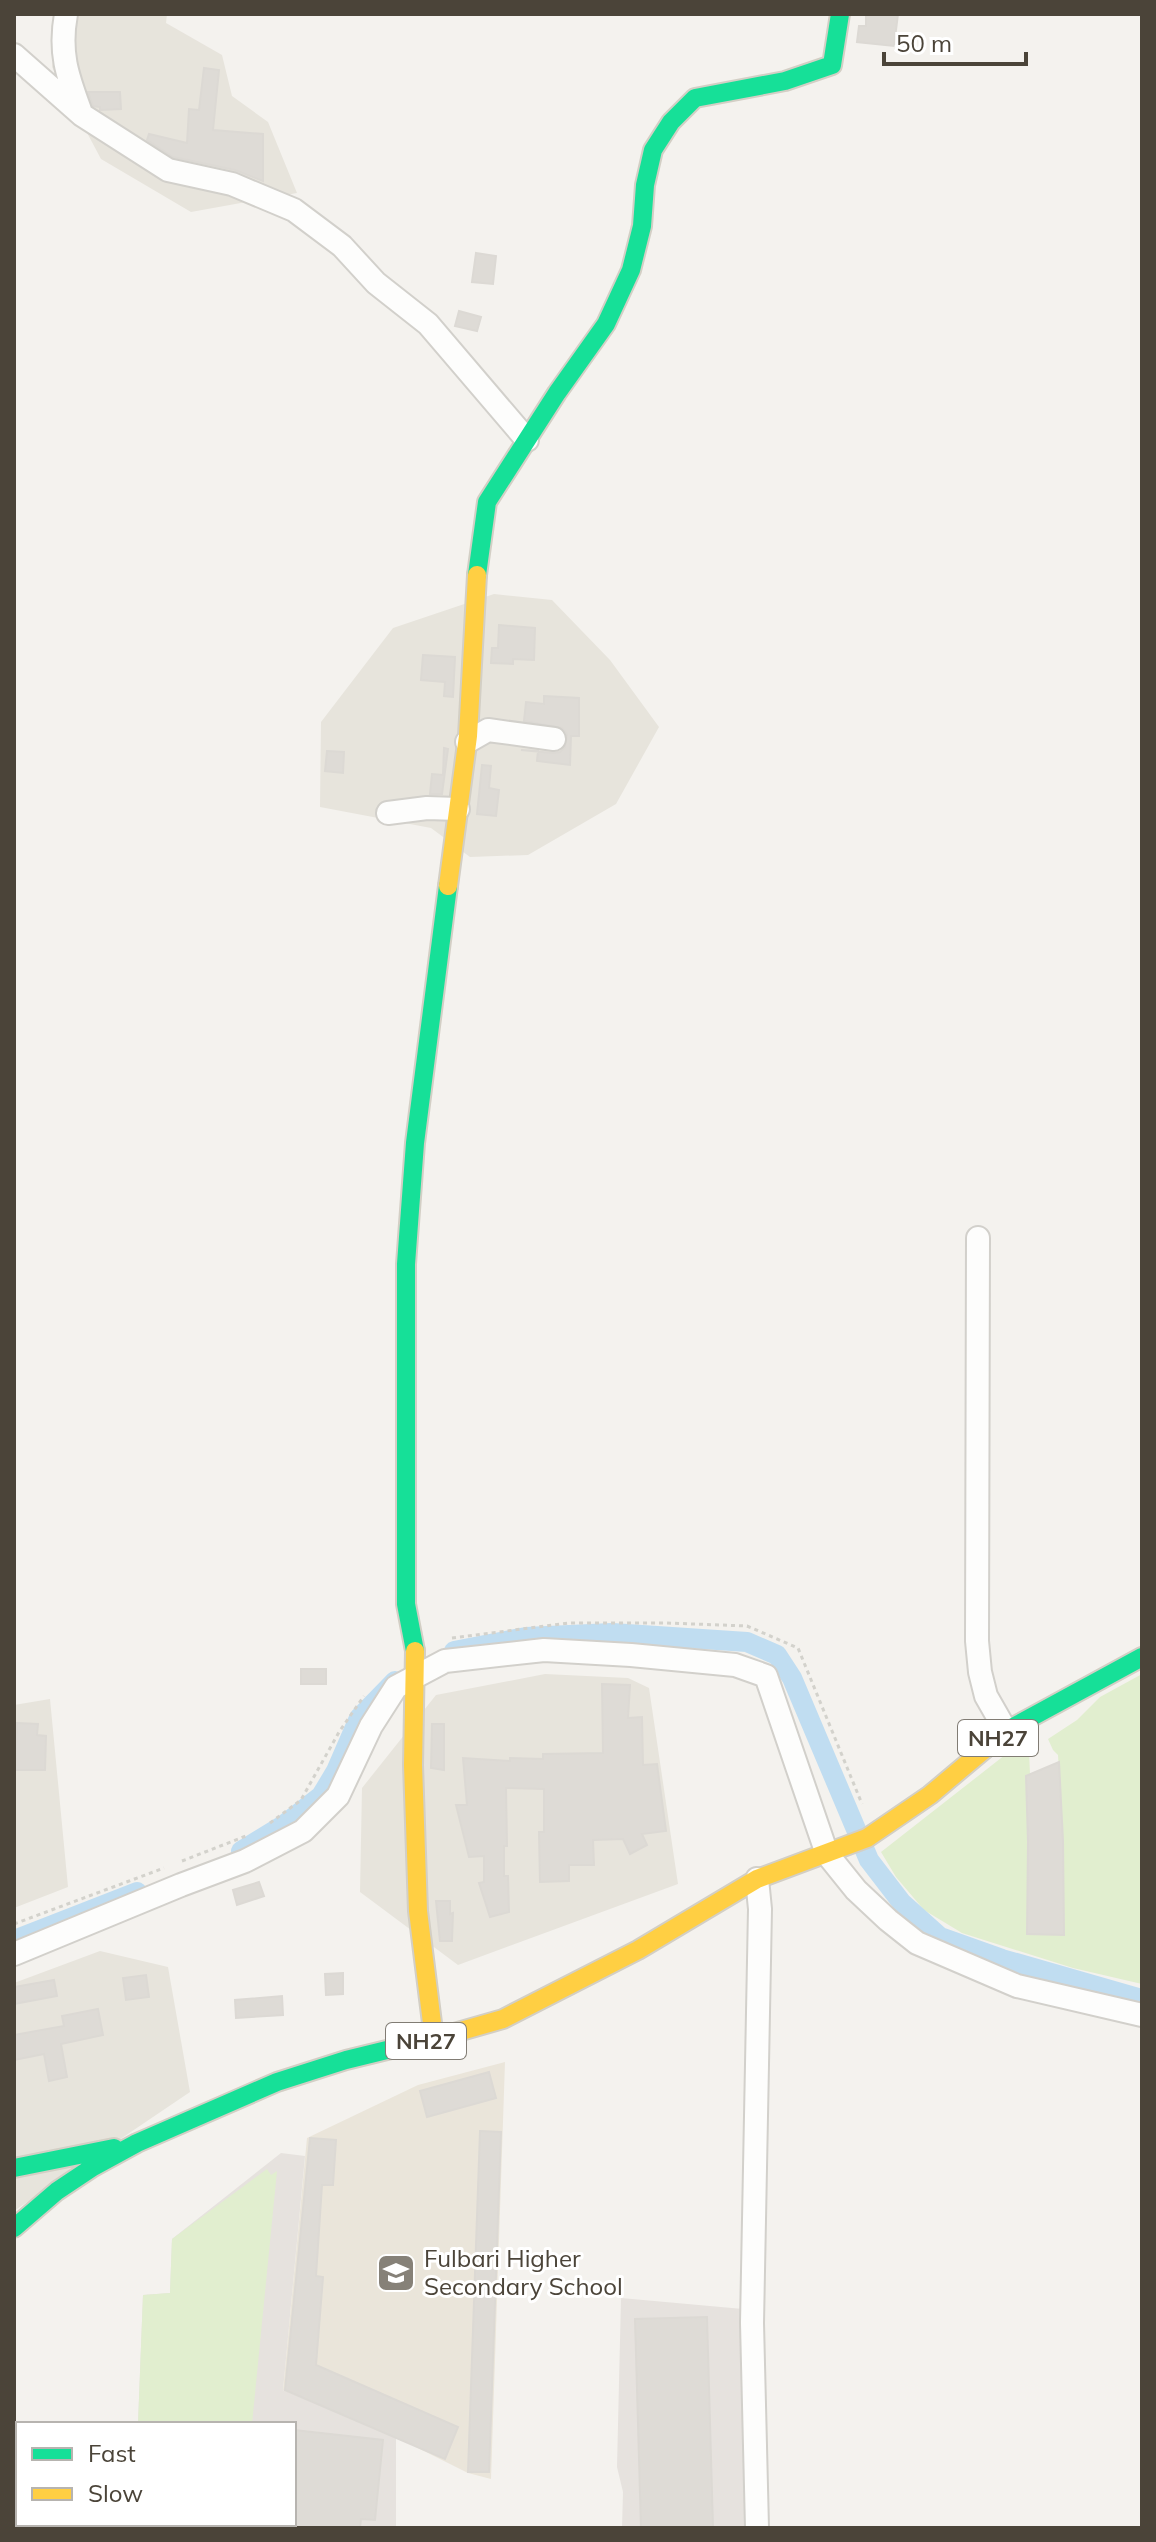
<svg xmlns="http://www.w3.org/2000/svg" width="1156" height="2542" font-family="Mulish,sans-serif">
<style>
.residential{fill:#e7e4dc}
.industrial{fill:#e6e2de}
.education{fill:#eae5da}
.green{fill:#e1eecf}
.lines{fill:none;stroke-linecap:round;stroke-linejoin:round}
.canal{stroke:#c0ddf1;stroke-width:20}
.building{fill:#dedbd6;stroke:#dcd9d4;stroke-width:2}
.street-casing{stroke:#d2d0cb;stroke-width:26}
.fast-casing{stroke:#d3cfc5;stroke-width:22}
.slow-casing{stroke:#d3cfc5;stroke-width:22}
.path{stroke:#d3d2cc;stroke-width:3;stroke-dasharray:4 4;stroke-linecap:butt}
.street{stroke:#fdfdfc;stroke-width:22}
.fast{stroke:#16e098;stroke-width:18}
.slow{stroke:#ffcf43;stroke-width:18}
.labels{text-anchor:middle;stroke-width:6;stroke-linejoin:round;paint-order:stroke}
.shield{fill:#fff;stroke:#817c74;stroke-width:2}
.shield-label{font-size:22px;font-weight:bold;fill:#4b4439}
.poi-label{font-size:24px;fill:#4b4439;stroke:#fff;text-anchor:start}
</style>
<rect width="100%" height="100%" fill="#f4f2ee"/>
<path class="residential" d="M62 14H167L166 23 222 55 232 96 268 122 297 193 191 212 101 159 52 67Z
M494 594 552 600 610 660 659 727 616 804 528 855 470 857 431 828 320 807 321 722 393 628Z
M545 1674 628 1678 649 1688 678 1884 458 1965 360 1892 362 1788 436 1695Z
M50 1699 68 1887 14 1908V1705Z
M100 1951 168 1967 190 2092 14 2211V1983Z"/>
<path class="industrial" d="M281 2153 305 2156 283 2390 396 2437V2528H134V2524H294V2424H138L143 2295 170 2293 172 2239Z
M621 2298 743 2309V2415L748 2528H622L623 2492 617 2467Z"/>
<path class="education" d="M505 2062 491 2479 468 2473 396 2437 283 2390 307 2138 418 2085Z"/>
<path class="green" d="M1142 1674V1984L1073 1968 962 1933 924 1910 896 1877 881 1852 1019 1744 1029 1751 1030 1774 1026 1776 1028 1842 1063 1934V1841L1058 1755 1053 1750 1048 1739 1077 1720 1100 1697Z
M267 2169 271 2175 277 2171 252 2424H138L143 2295 170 2293 172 2239Z"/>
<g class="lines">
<path class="canal" d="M454 1651 526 1637 612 1633 747 1642 777 1655 792 1678 869 1860 902 1903 940 1937 1002 1959 1142 1999
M241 1851 285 1824 321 1796 336 1771 359 1718 395 1681
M14 1940 137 1892"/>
</g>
<path class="building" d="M866 14H898L894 46 857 42 859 26H866Z
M204 68 219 70 213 130 263 134V181L235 170 173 157 147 140 149 134 187 143 189 109 199 110Z
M88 92H120L121 109 100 110V107L93 106Z
M476 253 496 256 493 284 472 282Z
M459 311 481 317 477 331 455 326Z
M499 625 535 628 534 660 513 659V664L491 663 492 648H498Z
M423 655 455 657 453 697 444 696 445 682 421 680Z
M544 696 579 698V736H571L570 765 537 761 538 751 521 750 553 753 560 752 565 747 567 734 562 728 524 721 526 702 544 704Z
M444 748 448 749 442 794H430L432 774 443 775Z
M327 751 344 752 343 773 325 771Z
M482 765 491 766 489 788 499 790 496 816 477 814Z
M301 1669H326V1684H301Z
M602 1684 630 1685 628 1718 642 1717 643 1765 657 1764 666 1831 642 1834 647 1845 630 1854 623 1839 593 1840 594 1865H569V1881L540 1882 539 1832H544V1789L506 1788 507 1846H504V1876H508L509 1912 490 1917 479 1883 484 1882V1856L469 1857 456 1805H467L463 1758 510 1761V1758L543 1759V1754L603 1753Z
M17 1723 38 1724 37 1735 46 1736 45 1770H15Z
M432 1724H444V1770L431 1768Z
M1059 1762 1063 1841 1064 1935 1027 1934 1028 1842 1026 1776Z
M259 1882 264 1896 237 1905 233 1890Z
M436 1901H450V1914L453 1913 452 1941H440Z
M343 1973V1994L326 1995 325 1974Z
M146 1975 149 1997 126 2000 123 1978Z
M54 1980 57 1996 14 2004V1987Z
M282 1996 283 2015 236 2018 235 2000Z
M98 2009 103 2035 61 2044 67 2077 49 2081 44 2054 14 2060V2035L64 2026 62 2016Z
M489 2072 496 2098 427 2117 420 2091Z
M480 2131 501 2132 489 2472H468Z
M310 2138 336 2140 333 2185H322L316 2276 323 2277 316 2365 458 2427 445 2459 285 2390Z
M707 2317 713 2528H641L635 2319Z
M294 2430 383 2440 375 2520 361 2519 360 2528H294Z"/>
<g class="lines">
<g class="street-casing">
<path id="street" d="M66 14C59 52 67 75 80 110
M14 55 82 115 168 170 232 184 294 210 342 246 376 283 428 324 527 440
M467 742 488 730 554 739
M388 813 427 808 458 809
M978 1238 977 1641 980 1672 986 1696 1006 1731
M757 1879 760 1909 752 2323 757 2528
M14 1954 181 1885 245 1861 303 1831 338 1796 371 1726 396 1687 445 1661 544 1650 631 1655 735 1665 766 1676 827 1854 856 1890 888 1920 917 1943 1017 1986 1142 2015"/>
</g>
<g class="fast-casing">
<path id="fast" d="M477 575 487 502 557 393 606 324 631 270 642 226 645 185 653 150 671 122 695 98 785 81 832 65 840 14
M415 1651 406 1604V1264L415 1143 448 886
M986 1748 1006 1731 1142 1657
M14 2168 114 2148
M14 2228 57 2191 93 2167 137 2143 277 2082 346 2060 440 2037"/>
</g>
<g class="slow-casing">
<path id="slow" d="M448 886 468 736 477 575
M415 1651 413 1765 418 1911 434 2039
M440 2037 503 2019 638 1950 757 1879 867 1838 930 1795 986 1748"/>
</g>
<path class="path" d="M452 1638 569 1623H667L747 1626 798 1648 862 1804
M270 1823 301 1800 339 1732 364 1696
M182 1861 246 1836
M14 1924 164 1868"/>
<use href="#street" class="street"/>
<use href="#fast" class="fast"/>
<use href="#slow" class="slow"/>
</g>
<defs>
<g id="school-square" transform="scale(2)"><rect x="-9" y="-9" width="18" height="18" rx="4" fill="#868178" stroke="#fff"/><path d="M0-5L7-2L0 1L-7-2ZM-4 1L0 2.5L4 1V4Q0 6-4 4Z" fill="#fff"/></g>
</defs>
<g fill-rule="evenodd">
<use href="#school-square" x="396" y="2273"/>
</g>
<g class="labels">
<g class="shield">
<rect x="958" y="1720" width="80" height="36" rx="6"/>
<rect x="386" y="2023" width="80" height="36" rx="6"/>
</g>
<g class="shield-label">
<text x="998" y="1746">NH27</text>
<text x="426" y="2049">NH27</text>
</g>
<g class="poi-label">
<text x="424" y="2267">Fulbari Higher<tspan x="424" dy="28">Secondary School</tspan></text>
</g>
</g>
<rect width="1156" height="2542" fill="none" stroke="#4b4439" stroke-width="32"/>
<rect x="16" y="2422" width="280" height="104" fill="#ffffff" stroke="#b7b4b0" stroke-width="2"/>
<rect x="32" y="2448" width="40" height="12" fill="#16e098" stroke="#b7b4b0" stroke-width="2"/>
<text x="88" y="2462" font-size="24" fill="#4b4439">Fast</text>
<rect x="32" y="2488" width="40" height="12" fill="#ffcf43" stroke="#b7b4b0" stroke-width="2"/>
<text x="88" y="2502" font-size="24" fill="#4b4439">Slow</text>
<path d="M884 52v12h142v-12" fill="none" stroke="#4b4439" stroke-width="4"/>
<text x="896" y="52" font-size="24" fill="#4b4439" stroke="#ffffff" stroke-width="6" paint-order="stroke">50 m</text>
</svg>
